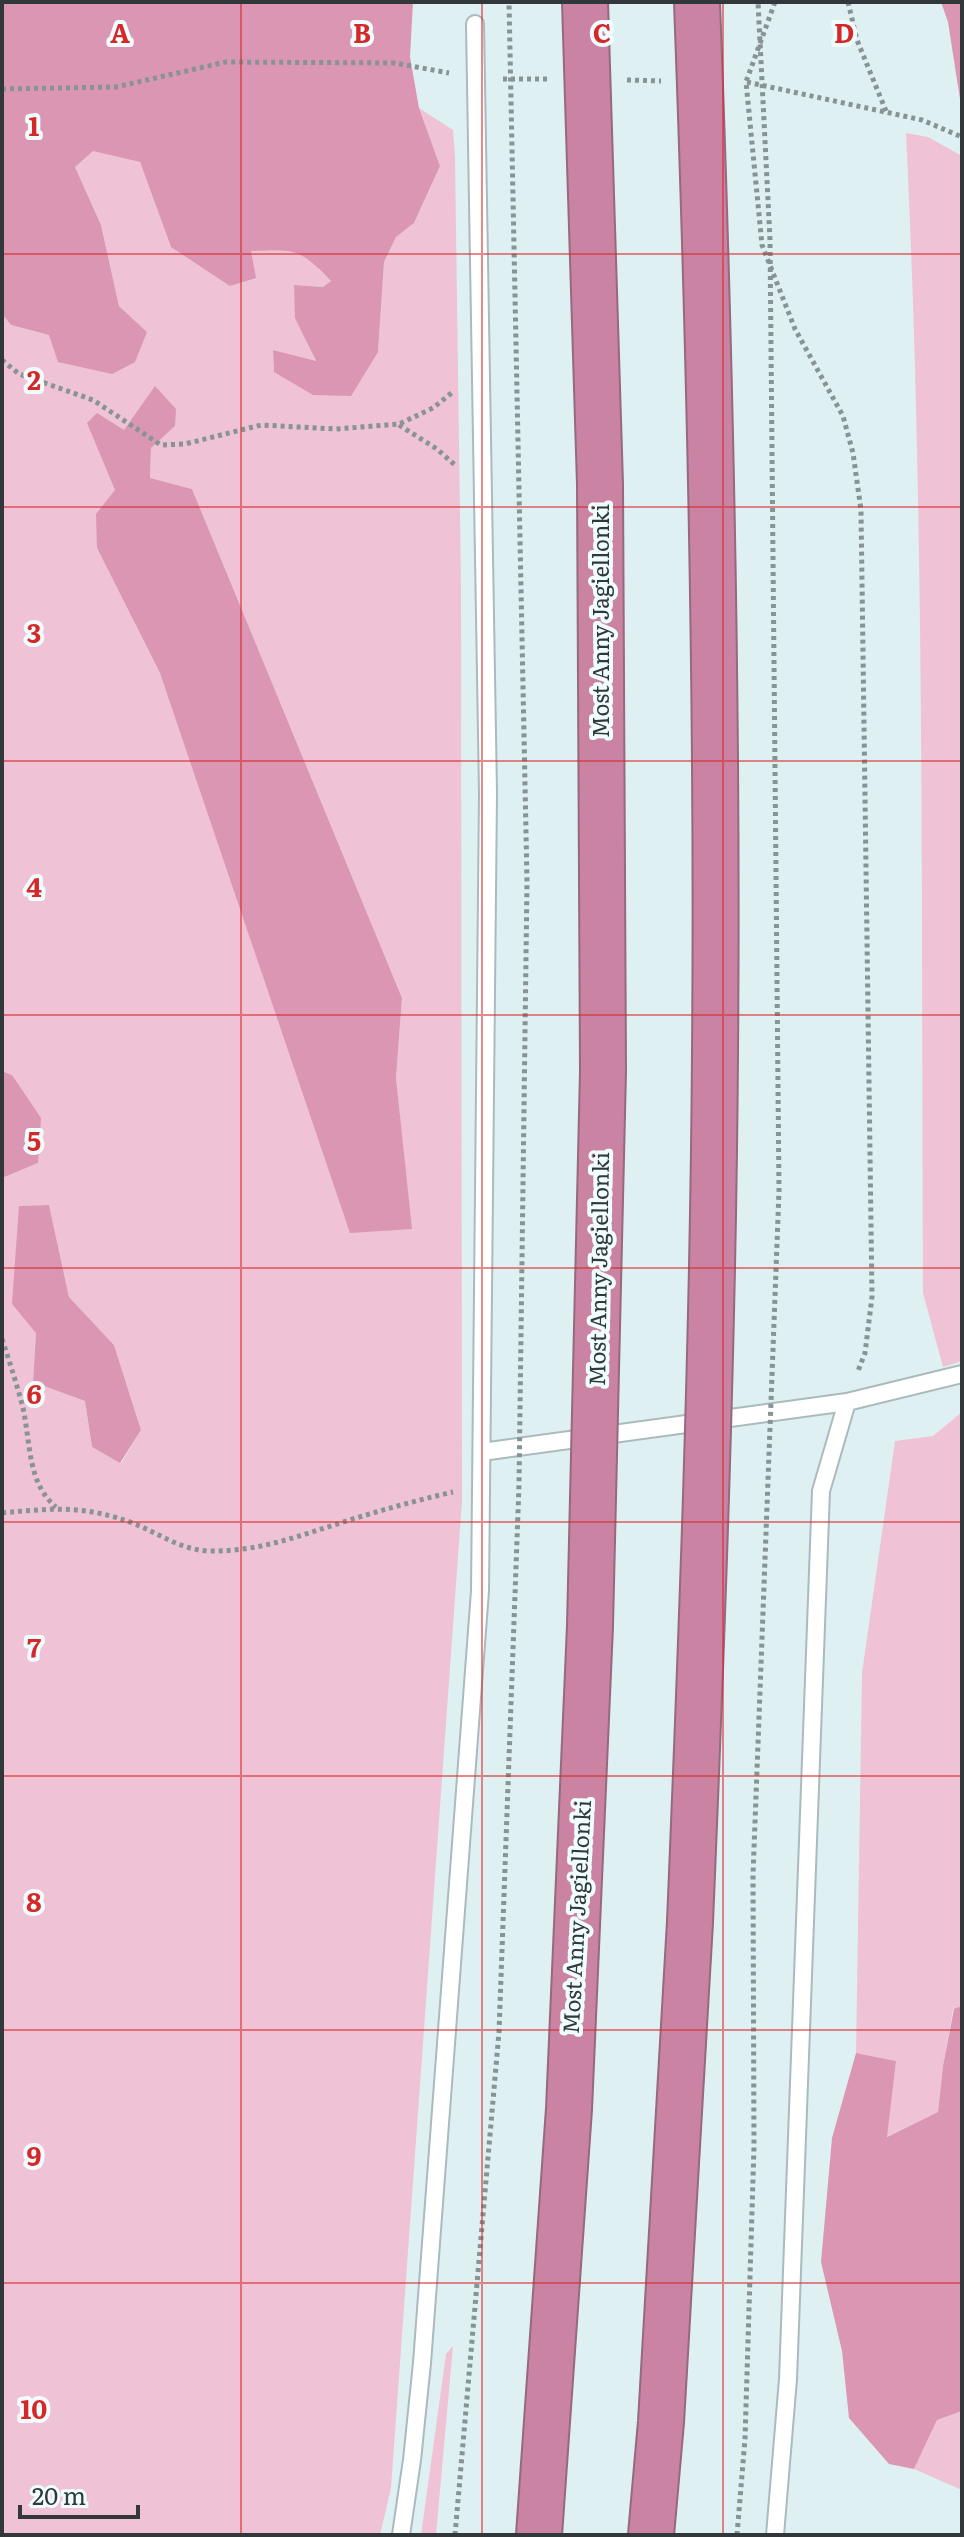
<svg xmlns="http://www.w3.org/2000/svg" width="964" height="2537" font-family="Literata,serif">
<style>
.green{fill:#efc3d5;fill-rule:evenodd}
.forest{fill:#da96b3}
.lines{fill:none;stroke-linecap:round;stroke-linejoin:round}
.service-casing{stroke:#aababd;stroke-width:20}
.motorway-casing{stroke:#95697e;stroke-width:48}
.path{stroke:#879395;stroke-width:5;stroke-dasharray:4 4;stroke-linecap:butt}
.service{stroke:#fff;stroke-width:16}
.motorway{stroke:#cb83a3;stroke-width:44}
.motorway-bridge-casing{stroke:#95697e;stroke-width:48;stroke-linecap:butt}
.path-bridge{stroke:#879395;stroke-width:5;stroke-dasharray:4 4;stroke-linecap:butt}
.motorway-bridge{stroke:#cb83a3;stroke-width:44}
.grid{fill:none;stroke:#d62828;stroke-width:2;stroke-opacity:0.55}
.labels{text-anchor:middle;stroke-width:8;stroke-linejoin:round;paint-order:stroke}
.street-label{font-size:22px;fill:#32383a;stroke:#effdff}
.grid-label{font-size:26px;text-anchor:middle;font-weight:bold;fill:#d62828;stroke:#effdff;stroke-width:8;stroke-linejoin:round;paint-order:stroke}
</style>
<rect width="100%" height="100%" fill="#dff0f3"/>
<path class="green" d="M419 108 453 130 455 157 461 585 462 1501 391 2488 380 2535H2V1178L38 1163 12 1075 2 1071V314L11 325 49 335 147 332 119 306 101 225 75 167 92 150 140 162 171 247 251 251 294 250 308 258 331 281 323 287 294 285 296 318 316 362 273 350 274 372 378 352 384 262 396 237 414 223 440 166ZM156 387 175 426 151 447 150 478 192 489 402 998 396 1078 411 1229 160 673 97 548 115 490 124 430ZM49 1205 69 1297 114 1345 141 1430 121 1463 92 1447 85 1401 33 1382 36 1333 19 1206Z
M906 133 928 137 962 156V1361L943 1367 923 1293C921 906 925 519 906 133Z
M962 1412V2006L953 2010 943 2066 938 2112 886 2137 896 2061 856 2053 862 1673 895 1441 933 1436Z
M453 2346 436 2535H421L446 2354Z
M962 2411V2490L914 2469 937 2420Z"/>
<path class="forest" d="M2 2H413L410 57 419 108 440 166 414 223 396 237 384 262 378 352 351 396 313 395 274 372 273 350 316 361 295 318 294 285 323 287 331 281C298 247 297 250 251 251L256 278 230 286 171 247 140 162 93 151 75 167 101 225 119 306 147 332 135 362 112 374 58 362 49 335 11 325 2 314Z
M941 2H962V112L948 22Z
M155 386 176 409 175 426 151 448 150 478 192 489 402 998 396 1078 412 1229 350 1233 160 673 97 548 96 514 115 490 87 423 97 413 124 430Z
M2 1071 12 1075 41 1118 38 1163 2 1178Z
M49 1205 69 1297 114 1345 141 1430 120 1463 92 1447 85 1401 33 1382 36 1333 12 1304 19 1206Z
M962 2006V2411L937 2420 914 2469 889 2464 849 2418 842 2351 821 2262 832 2138 856 2053 896 2061 887 2137 938 2112 943 2066 954 2009Z"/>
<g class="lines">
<g class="service-casing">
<path id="service" d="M482 1452 847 1402 962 1374
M401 2535 412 2460 422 2363 480 1591 488 793 475 24
M775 2535 788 2379 821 1491 847 1402"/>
</g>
<g class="motorway-casing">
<path id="motorway" d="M651 2535 661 2422 690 1922"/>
</g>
<path class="path" d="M775 2 746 82 762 245 795 329 843 416 853 453 861 510 872 1297 865 1353 858 1371
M848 2 857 40 886 111
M503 79H549
M627 80 661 81
M747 82 922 120 962 137
M2 89 116 87 226 62 395 63 449 73
M2 360 19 374 93 400 161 445 185 444 261 425 336 429 399 424 433 408 454 391
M399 425 437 449 456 466
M2 1339C9 1360 16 1382 22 1404 31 1439 26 1482 56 1507
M2 1513C53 1508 86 1505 135 1524 160 1534 181 1550 209 1551 256 1552 296 1537 340 1523 378 1511 414 1501 453 1492"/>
<use href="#service" class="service"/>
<use href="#motorway" class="motorway"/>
<g class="motorway-bridge-casing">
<path id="motorway-bridge" d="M690 1922C702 1633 713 1343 715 1054 718 703 710 352 697 2
M539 2535 569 2109 590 1626 603 1071 600 484 585 2"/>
</g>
<path class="path-bridge" d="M455 2535 499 2032 519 1485 527 882 509 2
M737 2535 745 2439 754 2146 753 1875 779 1191 770 240 758 2"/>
<use href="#motorway-bridge" class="motorway-bridge"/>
</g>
<path class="grid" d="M241 2V2535M482 2V2535M723 2V2535M2 254H962M2 507H962M2 761H962M2 1015H962M2 1268H962M2 1522H962M2 1776H962M2 2030H962M2 2283H962"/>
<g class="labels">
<g class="street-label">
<text transform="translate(601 621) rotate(-90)" y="8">Most Anny Jagiellonki</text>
<text transform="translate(599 1269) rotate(-89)" y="8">Most Anny Jagiellonki</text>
<text transform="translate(577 1917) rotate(-87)" y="8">Most Anny Jagiellonki</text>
</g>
</g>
<g class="grid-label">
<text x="120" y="43">A</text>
<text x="362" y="43">B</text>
<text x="602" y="43">C</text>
<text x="844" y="43">D</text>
<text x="34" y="136">1</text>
<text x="34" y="390">2</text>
<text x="34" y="643">3</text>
<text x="34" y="897">4</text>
<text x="34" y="1151">5</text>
<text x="34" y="1404">6</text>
<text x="34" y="1658">7</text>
<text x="34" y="1912">8</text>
<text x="34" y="2166">9</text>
<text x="34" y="2419">10</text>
</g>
<rect width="964" height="2537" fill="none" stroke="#32383a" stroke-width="8"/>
<path d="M20 2505v12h118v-12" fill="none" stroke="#32383a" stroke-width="4"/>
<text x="32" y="2505" font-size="24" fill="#32383a" stroke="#effdff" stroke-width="6" paint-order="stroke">20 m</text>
</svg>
